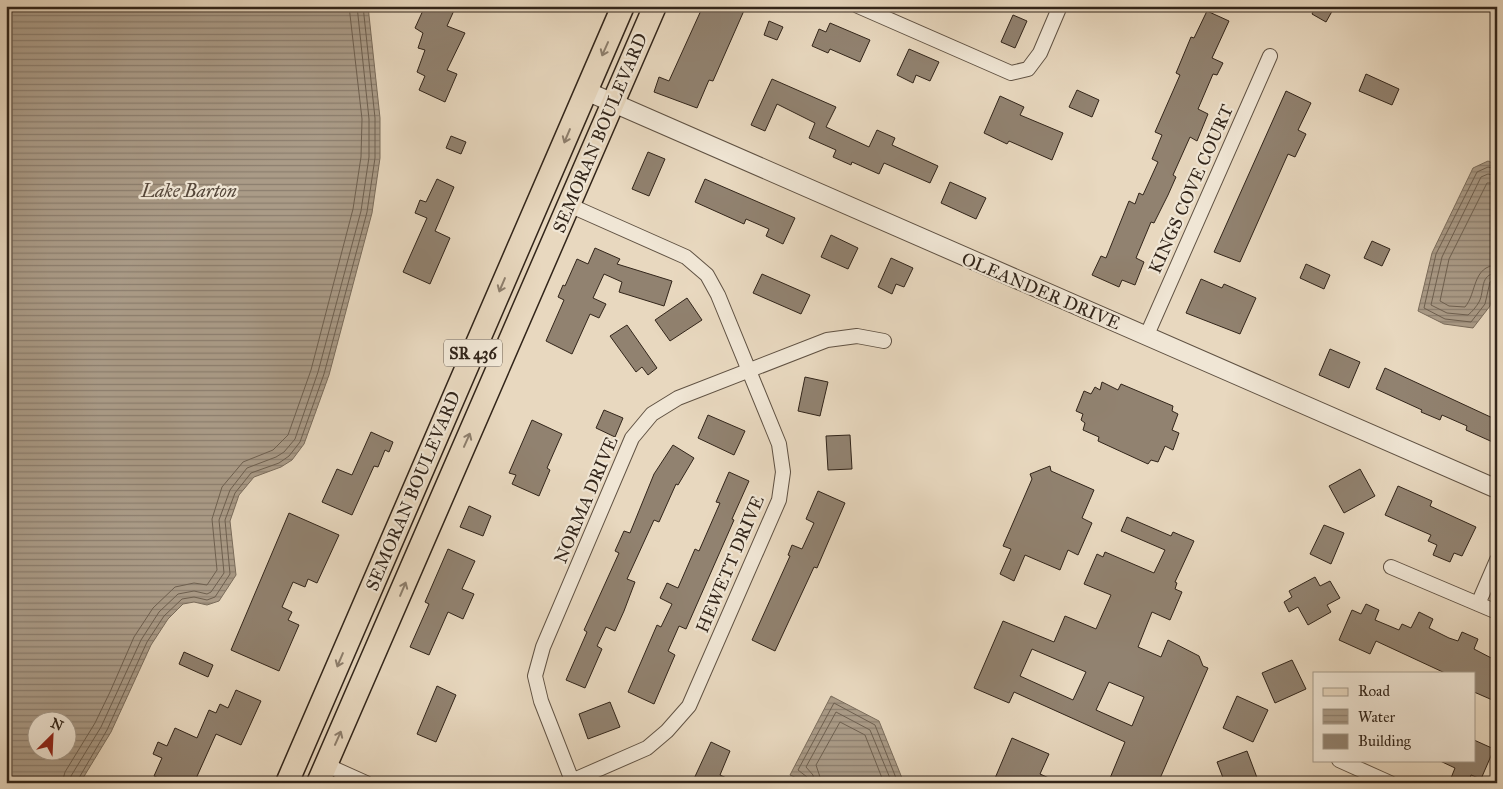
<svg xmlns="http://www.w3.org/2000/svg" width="1503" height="789" font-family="'IM FELL Great Primer',serif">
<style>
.water{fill:url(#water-rules);stroke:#7a6c5b;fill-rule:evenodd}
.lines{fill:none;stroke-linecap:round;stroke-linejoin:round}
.shore{stroke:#6e6050;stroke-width:1}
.building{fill:#918270;stroke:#32251a;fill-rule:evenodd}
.minor-casing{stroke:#605243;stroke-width:16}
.tertiary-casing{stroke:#605243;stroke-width:20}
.primary-casing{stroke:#32251a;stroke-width:25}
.minor{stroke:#f0e6d5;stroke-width:14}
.tertiary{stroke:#f0e6d5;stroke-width:18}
.primary{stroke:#e8d8bf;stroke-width:22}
.oneway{stroke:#8d7e6c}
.labels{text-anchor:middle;stroke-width:4.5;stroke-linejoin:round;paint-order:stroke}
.shield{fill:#f0e6d5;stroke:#6b5f52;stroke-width:1}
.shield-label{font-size:16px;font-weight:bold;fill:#32251a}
.street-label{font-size:18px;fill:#32251a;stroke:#f0e6d5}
.water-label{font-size:19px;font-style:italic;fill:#56483b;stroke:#f0e6d5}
</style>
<defs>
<pattern id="water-rules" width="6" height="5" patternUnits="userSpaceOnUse" patternTransform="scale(1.25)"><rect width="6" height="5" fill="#aa9b87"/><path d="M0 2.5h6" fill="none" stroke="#8b7e6e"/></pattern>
</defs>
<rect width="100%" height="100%" fill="#e8d8bf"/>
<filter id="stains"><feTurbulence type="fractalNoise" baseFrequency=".004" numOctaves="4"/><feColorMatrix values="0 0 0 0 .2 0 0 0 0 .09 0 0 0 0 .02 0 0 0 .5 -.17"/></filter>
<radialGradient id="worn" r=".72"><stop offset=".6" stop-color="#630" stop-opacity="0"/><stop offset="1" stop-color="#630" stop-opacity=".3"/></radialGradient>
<path class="water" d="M6 6H368L380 118V158L372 213 329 375 304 444 292 460 281 467 254 477 239 495 230 521 236 575 219 601 207 605 194 602 183 604 168 619 151 645 111 732 80 783H6ZM38 722H68V752H38Z
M1488 161 1497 165V273L1490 306 1473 328 1444 324 1418 311 1432 253 1473 168Z
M831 696 879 721 904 783H808L790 775Z"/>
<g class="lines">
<path class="shore" d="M1497 169 1488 167 1477 172 1436 254 1424 308 1445 319 1471 322 1485 304 1490 282 1497 279
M1497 176 1488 174 1481 177 1442 257 1431 305 1447 313 1468 315C1472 312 1476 307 1479 302 1485 291 1479 274 1497 273
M1497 183H1487L1449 259 1440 301 1449 306 1465 307C1477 293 1472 266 1497 265
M62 783 65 772 95 723 110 692 134 637 153 608 175 587 194 583 207 585 217 570 212 519 222 487 243 462 273 450 288 435 311 370 353 209 361 157 362 119 349 6
M70 783 71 776 101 727 141 640 159 612 178 594 194 591 207 594 211 592 224 573 219 520 230 490 247 468 276 457 284 452 295 439 318 372 361 211 369 157V119L357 6
M76 783 107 730 147 642 164 616 182 599 194 597 207 600 215 597 230 574 225 520 235 493 251 473 279 463 289 456 300 442 324 374 367 212 375 158V118L363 6
M808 783 807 777 798 770 834 703 875 725 898 783
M814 783 813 775 806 767 836 712 870 730 892 783
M822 783 816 765 840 722 865 735 884 783"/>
</g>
<path class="building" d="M425 6H456L447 26 465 33 447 70 457 74 445 102 419 90 425 76 417 72 425 50 418 48 423 33 415 28Z
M703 6H746L713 81 709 80 697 108 654 92 659 77 669 81Z
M1316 6H1335L1326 22 1312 14Z
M1207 11 1229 21 1212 58 1223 63 1217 75 1213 74 1198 109 1208 114 1197 141 1190 137 1173 175 1176 177 1168 195 1154 223 1151 222 1136 258 1144 262 1135 285 1122 280 1119 287 1092 275 1101 256 1106 258 1129 201 1135 204 1139 193 1143 195 1158 162 1152 159 1162 135 1155 132 1180 75 1176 73 1191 37 1194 38Z
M1013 15 1027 21 1015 48 1001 42Z
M769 21 783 27 777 40 764 35Z
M830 23 870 40 860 62 830 49 828 53 812 46 819 29 826 32Z
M909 49 939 62 930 81 916 75 913 83 897 75Z
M1366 74 1399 89 1392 105 1359 91Z
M772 79 836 107 826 127 869 147 877 130 895 138 892 145 938 166 930 183 884 163 879 174 852 162 851 165 833 157 836 150 809 138 815 123 777 104 765 131 751 125Z
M1077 90 1099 100 1092 117 1069 107Z
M1286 91 1311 103 1298 130 1306 134 1295 157 1288 154 1240 262 1214 252Z
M1000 96 1024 107 1020 115 1063 133 1052 160 1009 141 1007 144 984 133Z
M451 136 466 142 461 154 446 148Z
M648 152 665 159 649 196 632 189Z
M437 179 454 187 435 231 450 238 430 284 403 272 427 218 415 213 420 200 426 202Z
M705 179 795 218 783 244 766 236 769 229 746 219 744 224 695 202Z
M950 182 986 198 976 219 941 203Z
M831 235 858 248 848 269 821 257Z
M1372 241 1390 249 1382 266 1364 258Z
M595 248 620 259 617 264 672 281 664 306 619 292 622 282 604 274 593 298 606 304 599 318 590 314 572 354 546 341 564 300 558 297 563 285 565 286 577 259 588 264Z
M891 258 913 268 904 287 896 284 892 294 878 287Z
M1306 264 1330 275 1324 289 1300 278Z
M762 274 810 295 801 314 753 293Z
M1201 279 1222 288 1224 284 1256 298 1240 334 1186 313Z
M687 298 702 320 670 341 655 320Z
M627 325 657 368 648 375 642 367 636 372 610 336Z
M1330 349 1360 362 1349 388 1319 375Z
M1385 368 1497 420V444L1466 430 1467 426 1442 415 1440 420 1421 412 1422 410 1376 389Z
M805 377 828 382 820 416 798 411Z
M1102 382 1118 390 1121 384 1173 406 1172 411 1178 414 1172 430 1179 433 1173 450 1165 446 1158 462 1151 460 1148 464 1098 441 1099 437 1083 430 1085 423 1081 420 1083 414 1076 411 1084 391 1091 394 1095 387 1100 390Z
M604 410 623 418 615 437 596 428Z
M708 415 745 431 734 455 698 438Z
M532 420 562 434 547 468 550 470 539 496 512 484 516 475 509 473Z
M371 432 393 442 389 452 385 450 378 467 374 466 352 515 322 502 337 469 352 475Z
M850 435 852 469 828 470 826 436Z
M673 445 694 458 678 485 676 484 659 522 654 520 627 579 635 582 624 611 615 631 606 627 597 646 602 649 585 688 566 680 587 632 584 630 619 553 615 551 624 531 630 533 654 474Z
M1050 466 1051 471 1094 490 1082 518 1092 523 1078 555 1068 550 1060 570 1025 555 1014 581 1000 574 1011 549 1003 546 1032 479 1030 474Z
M1360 469 1375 496 1344 513 1329 486Z
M729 472 749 481 732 519 734 520 686 629 679 626 668 651 675 655 654 704 628 692 657 625 661 627 672 604 660 598 667 583 678 588 695 549 699 551 720 503 716 502Z
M1398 486 1432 501 1430 506 1476 527 1462 556 1454 553 1450 562 1433 555 1437 545 1428 541 1431 535 1385 515Z
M818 491 845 503 817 568 814 567 775 651 752 640 790 556 788 555 792 545 802 549 814 523 806 519Z
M469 506 491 516 483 536 460 527Z
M289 513 339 535 317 583 308 579 305 587 293 582 282 607 292 612 288 620 299 625 279 671 231 650Z
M1127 517 1171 536 1173 532 1194 541 1175 582 1177 583 1175 589 1182 592 1170 620 1152 612 1138 647 1161 657 1168 640 1199 656 1203 666 1208 668 1158 783H1108L1125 742 1014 692 1009 703 974 688 1003 621 1054 642 1065 616 1096 629 1111 595 1084 584 1097 554 1103 557 1105 552 1154 573 1165 550 1121 531ZM1032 649 1086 672 1073 700 1020 676ZM1109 682 1144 697 1132 726 1096 710Z
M1324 525 1344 533 1331 564 1310 554Z
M448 549 475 561 462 589 474 594 463 619 448 612 429 655 410 647 429 604 425 602Z
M1315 577 1320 586 1330 581 1340 598 1327 605 1331 612 1308 625 1298 607 1289 612 1284 602 1292 597 1289 591Z
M1366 604 1379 610 1375 620 1399 630 1402 624 1411 628 1419 612 1433 619 1429 628 1449 638 1458 641 1462 632 1478 639 1474 649 1497 661V702L1474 692V673H1445L1376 641 1370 654 1339 640 1352 610 1361 614Z
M184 652 213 665 208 677 179 664Z
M1292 660 1306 689 1275 703 1262 673Z
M437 686 456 695 436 742 417 734Z
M236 690 261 701 241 745 216 734 194 783H170L154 776 162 758 153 754 158 742 167 746 175 728 197 738 209 710 216 713 220 704 228 708Z
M1237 696 1268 710 1253 742 1223 728Z
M610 702 620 727 588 739 579 714Z
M1012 738 1049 754 1040 774 1060 783H993Z
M1474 740 1494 749 1481 779 1471 775 1468 783H1462L1451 778 1455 768 1438 760H1474Z
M711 742 730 751 720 775 737 783H692Z
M1247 751 1259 783H1225L1217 762Z"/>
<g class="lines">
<g class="minor-casing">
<path id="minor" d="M858 6 1011 73 1028 69 1040 53 1060 6
M1146 337 1270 56
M1391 567 1497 612
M1478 604 1497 560
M1339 760 1390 783
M326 765 366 783
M567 783 647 748 667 731 689 706 779 500 783 472 779 444 718 295 707 275 686 257 569 205
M573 783 541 701 535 676 543 647 632 438 652 414 678 398 827 340 857 336 884 341"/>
</g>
<g class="tertiary-casing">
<path id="tertiary" d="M586 91 1497 489"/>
</g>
<g class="primary-casing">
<path id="primary" d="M287 783 623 6
M318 783 655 6"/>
</g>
<use href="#minor" class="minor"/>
<use href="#tertiary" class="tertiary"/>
<use href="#primary" class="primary"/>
</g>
<defs><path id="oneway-shaft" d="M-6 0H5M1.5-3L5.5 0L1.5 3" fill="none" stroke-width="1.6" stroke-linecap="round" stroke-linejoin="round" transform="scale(1.25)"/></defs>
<g class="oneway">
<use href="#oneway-shaft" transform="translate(605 49) rotate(114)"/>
<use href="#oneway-shaft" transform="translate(567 136) rotate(113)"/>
<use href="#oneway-shaft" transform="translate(502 285) rotate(113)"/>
<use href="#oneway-shaft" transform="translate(467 440) rotate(-66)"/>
<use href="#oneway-shaft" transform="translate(403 589) rotate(-67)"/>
<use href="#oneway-shaft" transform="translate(340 660) rotate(113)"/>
<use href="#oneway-shaft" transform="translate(338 738) rotate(-66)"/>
</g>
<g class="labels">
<rect class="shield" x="444" y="339.5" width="58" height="27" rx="4"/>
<g class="shield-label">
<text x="473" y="359">SR 436</text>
</g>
<g class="street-label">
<text transform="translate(600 133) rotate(-67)" y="6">SEMORAN BOULEVARD</text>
<text transform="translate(1191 189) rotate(-66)" y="6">KINGS COVE COURT</text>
<text transform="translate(1041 291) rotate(23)" y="6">OLEANDER DRIVE</text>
<text transform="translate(413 491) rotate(-67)" y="6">SEMORAN BOULEVARD</text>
<text transform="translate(586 500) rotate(-67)" y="6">NORMA DRIVE</text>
<text transform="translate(730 564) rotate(-67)" y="6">HEWETT DRIVE</text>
</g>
<g class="water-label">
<text x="189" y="197">Lake Barton</text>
</g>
</g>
<rect width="1503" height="789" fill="none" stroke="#e8d8bf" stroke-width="25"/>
<rect x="8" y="8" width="1488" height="774" fill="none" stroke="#32251a" stroke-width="2.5"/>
<rect x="12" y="12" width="1478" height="764" fill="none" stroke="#32251a"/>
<rect x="1313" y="672" width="162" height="90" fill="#f0e6d5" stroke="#a4998a"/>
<rect x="1323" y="688" width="25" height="8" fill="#e8d8bf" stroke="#a4998a"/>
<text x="1358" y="696" font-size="15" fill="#32251a">Road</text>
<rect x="1323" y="709" width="25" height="15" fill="url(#water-rules)" stroke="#a4998a"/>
<text x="1358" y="722" font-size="15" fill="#32251a">Water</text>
<rect x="1323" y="734" width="25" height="15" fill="#918270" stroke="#a4998a"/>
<text x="1358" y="746" font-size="15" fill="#32251a">Building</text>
<g transform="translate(52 736) rotate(24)"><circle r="24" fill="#f0e6d5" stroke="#a4998a"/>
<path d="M0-4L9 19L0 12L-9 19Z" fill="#8f2418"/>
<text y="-8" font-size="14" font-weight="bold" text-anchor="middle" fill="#32251a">N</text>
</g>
<rect width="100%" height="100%" filter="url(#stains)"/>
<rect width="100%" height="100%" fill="url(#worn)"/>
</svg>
